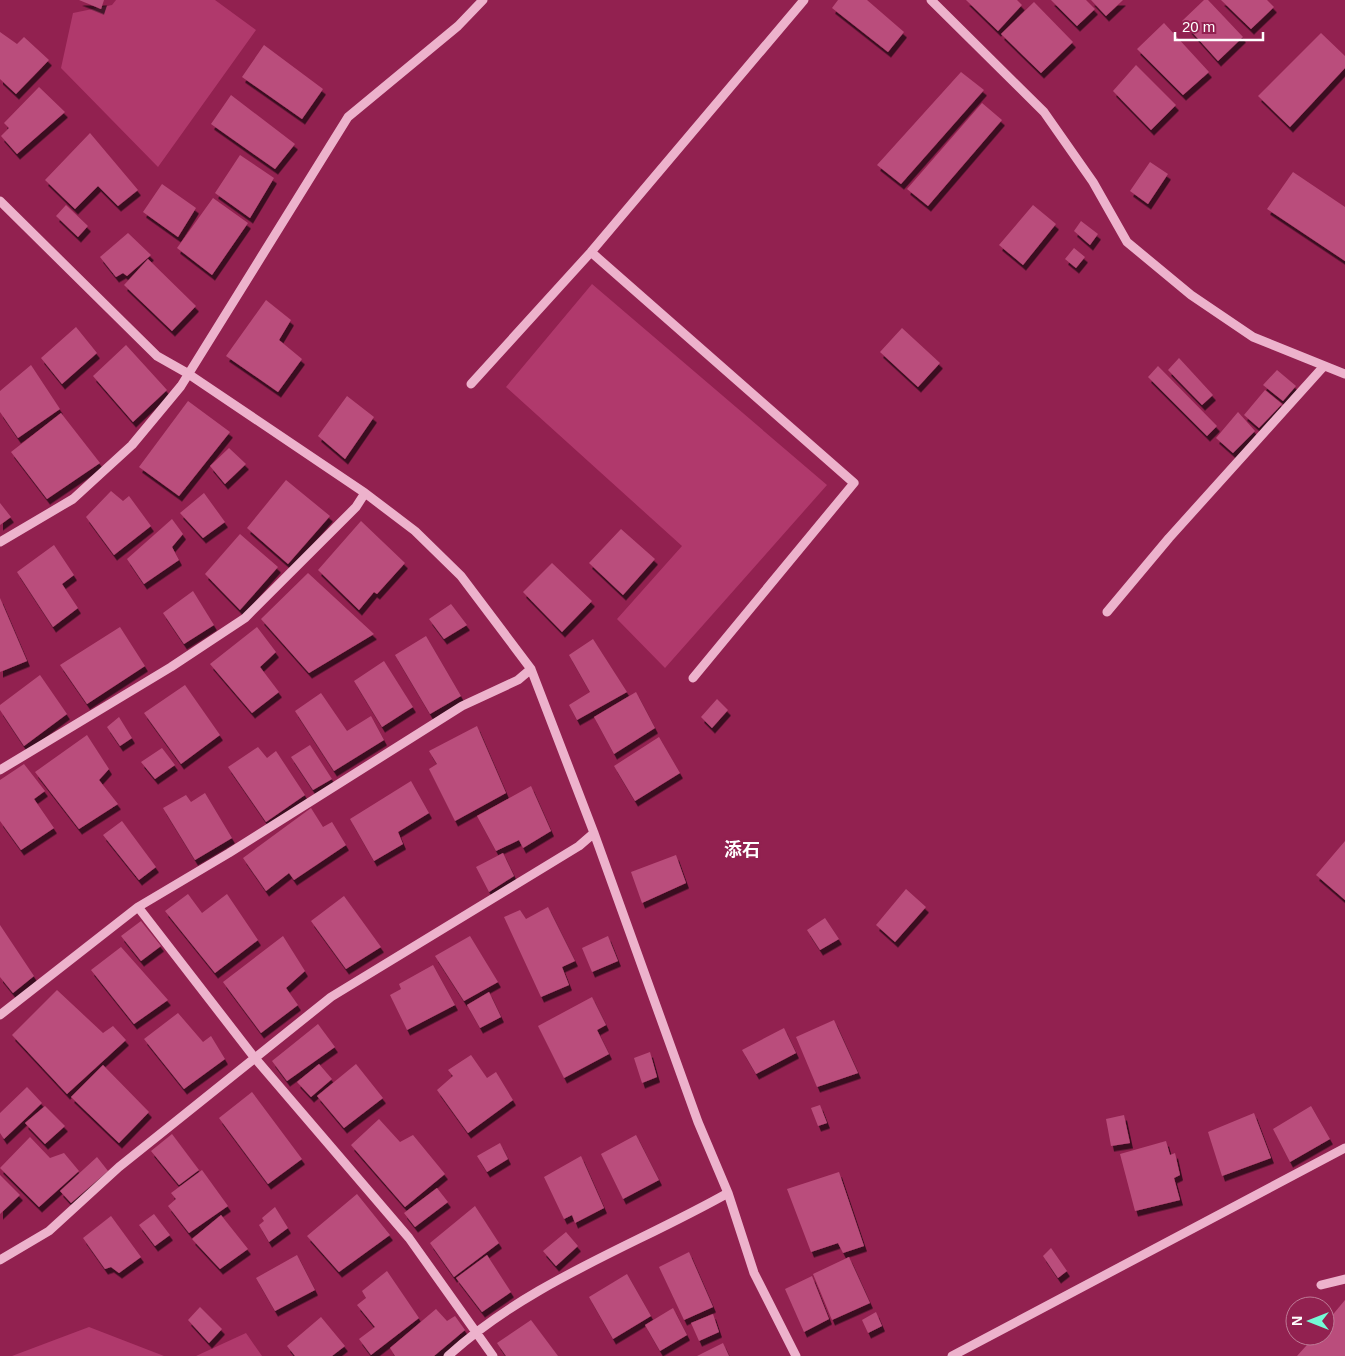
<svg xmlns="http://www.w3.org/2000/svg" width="1345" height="1356" font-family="Helvetica,'Noto Sans JP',sans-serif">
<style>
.green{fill:#b0396c}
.building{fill:#ba4e7b;filter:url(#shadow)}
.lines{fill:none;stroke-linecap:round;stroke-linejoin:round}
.minor{stroke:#edb2cc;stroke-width:9}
.labels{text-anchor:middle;stroke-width:4.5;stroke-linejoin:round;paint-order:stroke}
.quarter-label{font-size:18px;font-weight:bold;fill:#fff;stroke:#922150}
</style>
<defs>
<filter id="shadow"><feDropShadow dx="3" dy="5.5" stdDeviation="0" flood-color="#0009"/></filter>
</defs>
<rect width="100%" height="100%" fill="#922150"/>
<path class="green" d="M116 0H215L256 30 158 167 61 68 73 13 112 5Z
M592 284 827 485 665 668 617 619 682 546 506 387Z
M89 1327 164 1356H12Z
M246 1333 262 1356H196Z"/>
<path class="building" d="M79 0H104L101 9Z
M838 0H867L904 32 888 52 832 8Z
M966 0H1017L1022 5 998 31Z
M1051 0H1086L1095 9 1077 26Z
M1091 0H1123L1106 16Z
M1204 0H1208L1243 37 1218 61 1182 21Z
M1221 0H1267L1274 7 1251 29Z
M1034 2 1073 42 1041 73 1001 34Z
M1164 23 1209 72 1183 95 1137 49Z
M0 32 17 44 24 37 49 60 16 94 0 79Z
M1321 33 1345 56V68L1290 127 1258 96Z
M264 45 323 89 302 119 242 77Z
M1136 65 1176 105 1151 130 1113 91Z
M961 72 984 90 901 184 877 165Z
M39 87 65 112 17 154 1 136 9 128 4 123Z
M231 95 295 144 275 169 211 124Z
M982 103 1002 120 928 206 907 189Z
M90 133 138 190 118 206 98 186 75 209 45 180Z
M240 155 274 178 250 218 215 193Z
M1150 162 1168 174 1148 204 1130 191Z
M1293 172 1345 207V261L1267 209Z
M162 184 196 208 178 237 143 212Z
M213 198 248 223 212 275 177 248Z
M66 205 88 226 78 237 56 216Z
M1033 205 1056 224 1023 265 999 245Z
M1081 221 1098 234 1090 245 1074 231Z
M128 233 151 255 127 276 123 273 116 277 100 257Z
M1074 248 1085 257 1076 268 1065 259Z
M148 259 196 306 172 331 124 285Z
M266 300 291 320 279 340 302 359 278 392 226 356Z
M76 327 97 353 62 384 41 358Z
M902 328 940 363 918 387 880 352Z
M126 345 167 390 133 422 93 376Z
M1179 358 1213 395 1202 405 1168 370Z
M31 365 60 409 18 438 0 412V391Z
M1158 366 1217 426 1207 436 1148 377Z
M1277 370 1296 386 1283 401 1263 385Z
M1265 390 1282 404 1259 428 1244 415Z
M347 396 374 417 345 459 318 436Z
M188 401 230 432 179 496 139 467Z
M1238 412 1255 431 1233 453 1216 438Z
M61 413 100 463 47 499 11 452Z
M229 448 246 464 225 484 210 466Z
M286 480 330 516 288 564 247 528Z
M111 491 123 501 129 496 151 526 114 555 86 517Z
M204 493 225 522 203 538 180 513Z
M0 503 11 517 0 525Z
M172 519 183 534 172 547 179 560 144 584 127 559Z
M361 521 405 563 377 594 374 592 359 610 318 570Z
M621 529 655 559 623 595 589 563Z
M240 534 278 567 240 610 205 574Z
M54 545 74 575 62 584 78 608 53 627 17 572Z
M552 563 592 601 562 632 523 592Z
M308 573 374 634 309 673 261 619Z
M193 591 214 625 184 644 163 613Z
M0 598 27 661 0 672Z
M451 604 467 625 444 639 429 619Z
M120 627 145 666 87 704 60 665Z
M257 627 276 652 260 667 279 692 252 713 210 664Z
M426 636 461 696 430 714 395 655Z
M593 639 627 692 577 720 569 705 590 692 569 655Z
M384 661 413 707 382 727 354 681Z
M40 675 67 714 24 746 0 710V705Z
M185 685 220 735 181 764 144 713Z
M636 692 655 728 614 754 594 717Z
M321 693 347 731 371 716 384 740 334 771 295 711Z
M717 699 728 710 712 728 701 717Z
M119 717 132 738 120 746 107 727Z
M477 726 506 793 455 821 429 769 437 764 429 751Z
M87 735 109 769 99 780 118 804 79 829 35 772Z
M659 737 680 773 635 801 614 766Z
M310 745 332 779 313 790 291 757Z
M258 747 267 758 276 751 305 795 266 822 228 767Z
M162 748 175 765 155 779 141 762Z
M24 764 45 791 34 799 54 828 21 850 0 821V780Z
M411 781 429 813 398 832 403 844 374 861 350 819Z
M531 786 551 831 523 848 519 840 496 851 477 816Z
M205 793 232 838 195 860 163 808 186 795 191 802Z
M311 808 323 827 332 822 346 845 294 880 289 873 266 891 243 858Z
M122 821 156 867 139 880 103 835Z
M1345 841V900L1316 875Z
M503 853 514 876 489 892 476 867Z
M676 855 686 883 642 903 631 872Z
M906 889 926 907 895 942 876 925Z
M188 894 202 913 227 894 258 940 215 973 165 911Z
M344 896 381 947 346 969 311 921Z
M548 907 575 961 562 967 569 985 541 997 504 917 520 910 526 919Z
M825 918 839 939 820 950 807 930Z
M141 921 161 946 141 961 121 936Z
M0 925 34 976 13 993 0 977Z
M283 936 305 971 286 988 298 1005 261 1033 223 982Z
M470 936 498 982 464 1001 435 956Z
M608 936 618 961 592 972 582 948Z
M121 947 168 1000 134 1024 91 970Z
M433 965 455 1005 407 1030 390 995 401 989 399 984Z
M57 990 103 1033 113 1026 126 1040 67 1094 12 1035Z
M489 992 501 1017 480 1028 467 1005Z
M592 997 606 1025 597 1030 609 1054 564 1078 538 1026Z
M178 1013 203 1042 211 1036 225 1059 184 1089 144 1039Z
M834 1020 858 1073 817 1087 796 1037Z
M318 1024 335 1047 287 1081 272 1061Z
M784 1028 796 1053 756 1074 742 1050Z
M650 1052 657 1077 642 1083 634 1058Z
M471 1055 487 1078 496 1072 513 1100 468 1133 437 1090 453 1076 448 1070Z
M319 1064 332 1079 311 1097 297 1082Z
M356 1064 383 1098 344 1128 317 1096Z
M103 1065 149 1112 119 1143 71 1097Z
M27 1087 42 1103 4 1139 0 1133V1113Z
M252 1092 302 1159 268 1184 219 1118Z
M820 1105 827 1123 818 1126 811 1108Z
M45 1106 65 1126 45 1144 25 1123Z
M1311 1106 1330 1139 1290 1162 1273 1129Z
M1254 1113 1271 1158 1222 1176 1208 1132Z
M1124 1115 1130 1143 1111 1146 1106 1119Z
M379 1119 400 1142 413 1135 445 1174 405 1207 351 1145Z
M172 1134 199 1170 179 1185 151 1151Z
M636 1135 659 1180 623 1199 601 1154Z
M30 1137 50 1158 64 1153 79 1171 39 1207 0 1168Z
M1166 1141 1170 1155 1175 1153 1180 1175 1174 1178 1180 1200 1135 1211 1120 1154Z
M500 1143 508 1159 487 1172 477 1156Z
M581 1156 604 1208 575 1223 572 1215 564 1219 544 1177Z
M97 1157 108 1171 71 1203 60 1191Z
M202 1170 228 1206 189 1233 168 1206 176 1199 171 1193Z
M839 1172 864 1246 843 1253 838 1243 811 1252 787 1189Z
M0 1175 20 1195 0 1214Z
M437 1188 448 1202 415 1227 404 1213Z
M357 1194 390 1235 339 1272 307 1236Z
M475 1206 499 1243 454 1277 430 1243Z
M275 1207 288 1228 269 1242 259 1225 264 1221 262 1218Z
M154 1214 170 1235 155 1246 139 1225Z
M221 1215 248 1249 220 1269 192 1239Z
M111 1216 141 1257 119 1273 111 1267 105 1269 83 1238Z
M566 1232 578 1246 556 1266 543 1251Z
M1051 1248 1067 1271 1058 1278 1043 1256Z
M689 1252 713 1307 684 1320 659 1267Z
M297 1255 315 1290 275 1311 256 1278Z
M487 1255 511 1292 482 1312 456 1278Z
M849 1257 870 1303 832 1320 813 1274Z
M387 1271 419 1318 371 1355 359 1339 375 1327 357 1305 366 1298 362 1291Z
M627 1274 651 1316 613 1339 589 1297Z
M812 1276 829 1319 804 1332 785 1289Z
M1345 1300V1356H1297L1315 1336H1325V1324Z
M200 1307 222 1329 209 1343 188 1320Z
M673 1308 687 1335 660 1351 645 1325Z
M436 1309 447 1321 455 1316 465 1330 434 1356H395L390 1348Z
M876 1312 882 1326 868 1333 862 1320Z
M713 1314 719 1332 699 1341 691 1323Z
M321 1317 345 1346 332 1356H295L287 1346Z
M531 1320 558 1356H506L497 1343Z
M723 1343 729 1356H697Z"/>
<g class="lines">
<path class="minor" d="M931 0 1044 112 1093 182 1127 242 1191 295 1253 337 1345 374
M0 201 157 356 187 373 365 493 415 531 461 576 531 669 594 833 698 1122 728 1193 754 1273 796 1356
M591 252 854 483 693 678
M471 384 591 252 804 0
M0 542 73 499 132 445 181 386 348 117 458 26 483 0
M1107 612 1169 538 1324 366
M0 770 171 667 245 618 356 507 365 493
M138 907 254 1057 409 1238 493 1356
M0 1015 138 907 229 853 462 706 518 680 531 669
M0 1260 49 1231 119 1167 331 997 579 846 594 833
M1321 1285 1345 1279
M448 1356C529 1282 634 1246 728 1193
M952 1356 1345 1148"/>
</g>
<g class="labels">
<g class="quarter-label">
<text x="742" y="856">添石</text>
</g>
</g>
<g transform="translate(1310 1321) rotate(270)"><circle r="24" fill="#922150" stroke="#be7a96"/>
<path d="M0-4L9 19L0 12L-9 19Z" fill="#74fad6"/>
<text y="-8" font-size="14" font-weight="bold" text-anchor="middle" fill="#ffffff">N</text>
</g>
<path d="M1175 32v8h88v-8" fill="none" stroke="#ffffff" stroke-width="2.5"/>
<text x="1182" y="32" font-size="15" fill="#ffffff" stroke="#922150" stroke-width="4" paint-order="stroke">20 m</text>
</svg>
